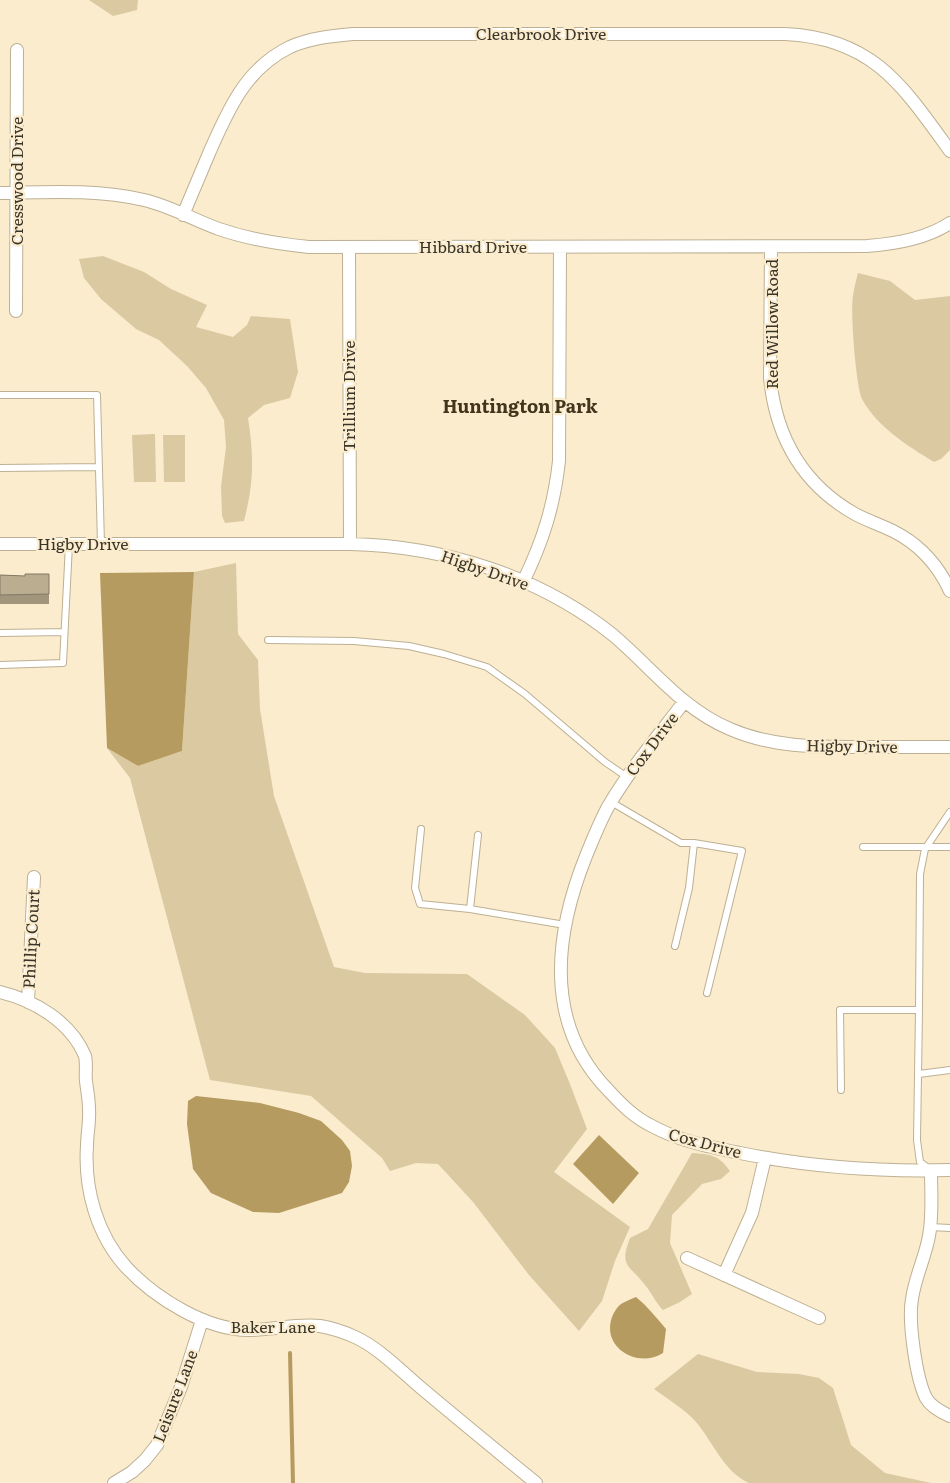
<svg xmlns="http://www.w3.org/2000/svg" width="950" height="1483" font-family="Literata,serif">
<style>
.green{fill:#dbc9a2}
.water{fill:#b69b60}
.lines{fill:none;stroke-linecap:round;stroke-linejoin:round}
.stream{stroke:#b69b60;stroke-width:4}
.service-casing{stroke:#bdb093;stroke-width:8}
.minor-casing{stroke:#bdb093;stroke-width:14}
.service{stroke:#fff;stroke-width:6}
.minor{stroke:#fff;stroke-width:12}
.wall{fill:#a1957c}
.building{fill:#bbad90;stroke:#837965}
.labels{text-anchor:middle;stroke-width:4.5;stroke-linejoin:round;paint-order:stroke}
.street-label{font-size:16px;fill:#393428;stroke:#fbecce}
.neighbourhood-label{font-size:18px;font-weight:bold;fill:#41361c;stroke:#fbecce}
</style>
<rect width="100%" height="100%" fill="#fbecce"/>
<path class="green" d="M89 0H138L137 10 113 16Z
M103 256 144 272 171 289 207 305 196 327 233 337 247 325 251 316 290 319 298 372 290 398 264 405 248 418C254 457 254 482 244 521L225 523 222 516 221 486 226 447 224 420 206 388 187 366 159 340 136 329 101 299 84 278 79 259Z
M858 273 890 281 915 300 950 296V450L941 459 934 462C908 446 877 427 862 399 856 387 850 310 853 296 854 288 856 281 858 273Z
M155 434 156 482H134L132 435Z
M163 435H185V482H164Z
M236 563 238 634 258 660 260 709 274 796 334 967 365 973 467 974 525 1015 555 1048 570 1084 587 1129 554 1172 630 1227 615 1261 602 1301 579 1331 529 1275 473 1202 438 1164 416 1163 390 1171 382 1158 311 1096 210 1080 130 778 107 748 138 766 182 751 194 572Z
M692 1153C710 1154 719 1155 730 1171L721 1179 702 1184 672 1215 670 1243 692 1294 680 1302 663 1310C655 1302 652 1293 645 1285 629 1264 619 1267 630 1238L648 1229Z
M698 1354 757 1372 799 1374 819 1378 833 1388 851 1445 885 1473 931 1483H749C724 1472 713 1442 696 1422 686 1410 666 1398 654 1389Z"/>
<path class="water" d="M194 572 182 751 138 766 107 748 100 573Z
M196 1096 260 1103 299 1113 321 1121 342 1140 350 1151 352 1166 349 1182 342 1193 279 1213 253 1212 211 1193 193 1169 187 1124 188 1101Z
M599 1135 639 1173 613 1204 573 1164Z
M636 1297C647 1306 656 1317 666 1329L663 1353C638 1369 601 1348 612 1317 614 1312 617 1307 621 1304 626 1301 631 1299 636 1297Z"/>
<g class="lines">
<path class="stream" d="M290 1353 293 1483"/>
<g class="service-casing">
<path id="service" d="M0 395H97L101 544
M0 468 98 467
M0 633 64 632
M268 640 354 641 409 646 444 654 487 667 525 694 605 762 627 777
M0 665 63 663 69 544
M611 802 681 843H694L689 888 675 946
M421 829 415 888 420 904 470 909 565 925
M694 843 742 851 707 993
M863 847H950
M470 909 478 835
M919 1010 920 874 925 849 950 812
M919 1074 950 1070
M841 1090 840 1010H919L917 1140 920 1162 928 1168
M930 1227 950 1228"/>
</g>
<g class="minor-casing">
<path id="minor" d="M0 193C48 192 98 189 144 200 170 206 194 220 219 229 248 239 278 244 309 247L867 246C896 244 926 239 950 223
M183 215C192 194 201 172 210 151 228 110 246 68 290 47 310 38 331 36 353 34H785C873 38 903 86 950 151
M771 247 770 378C776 438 802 484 855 514 868 521 881 525 893 531 919 544 938 565 950 591
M349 248 350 544
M16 311 17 50
M0 544H350C444 546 539 576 613 635 652 668 682 709 730 729 771 747 815 747 859 747 890 747 920 747 950 747
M523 582C543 541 554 506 559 461L560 247
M684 702C658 736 631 768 609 805 600 821 593 839 586 856 554 936 544 1025 609 1091 622 1105 635 1118 652 1126 679 1141 710 1147 740 1153 809 1167 879 1172 950 1170
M0 992C34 1000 71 1022 85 1056 87 1064 85 1073 86 1081 87 1090 89 1099 89 1109 90 1121 87 1134 87 1146 84 1189 97 1235 126 1267 155 1298 207 1331 251 1330 273 1330 298 1323 320 1326 332 1328 344 1332 355 1337 379 1348 400 1370 420 1387 458 1419 497 1451 536 1483
M28 1002 34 877
M931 1171C931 1193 933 1215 929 1236 925 1258 915 1277 912 1299 908 1321 916 1378 926 1398 931 1407 941 1412 950 1416
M687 1258 819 1318
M724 1275 752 1213 765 1158
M114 1483 132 1472 145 1460 157 1445 181 1387 202 1320"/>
</g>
<use href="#service" class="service"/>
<use href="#minor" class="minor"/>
</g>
<path class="wall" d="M49 574V604H0V575L25 576Z"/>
<path class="building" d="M25 574H49V594L0 595V575L25 576Z"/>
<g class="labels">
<g class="street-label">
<text x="541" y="40">Clearbrook Drive</text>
<text transform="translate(17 181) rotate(-90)" y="6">Cresswood Drive</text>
<text x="473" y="253">Hibbard Drive</text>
<text transform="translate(772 324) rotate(-90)" y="6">Red Willow Road</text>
<text transform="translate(349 396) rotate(-90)" y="6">Trillium Drive</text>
<text x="83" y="550">Higby Drive</text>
<text transform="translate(485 570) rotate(19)" y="6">Higby Drive</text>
<text transform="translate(652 744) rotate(-53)" y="6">Cox Drive</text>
<text transform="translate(852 746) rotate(1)" y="6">Higby Drive</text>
<text transform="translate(31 939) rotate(-87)" y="6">Phillip Court</text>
<text transform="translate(705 1143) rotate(15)" y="6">Cox Drive</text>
<text x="273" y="1333">Baker Lane</text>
<text transform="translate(175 1396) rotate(-69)" y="6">Leisure Lane</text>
</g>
<g class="neighbourhood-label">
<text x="520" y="413">Huntington Park</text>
</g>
</g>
</svg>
